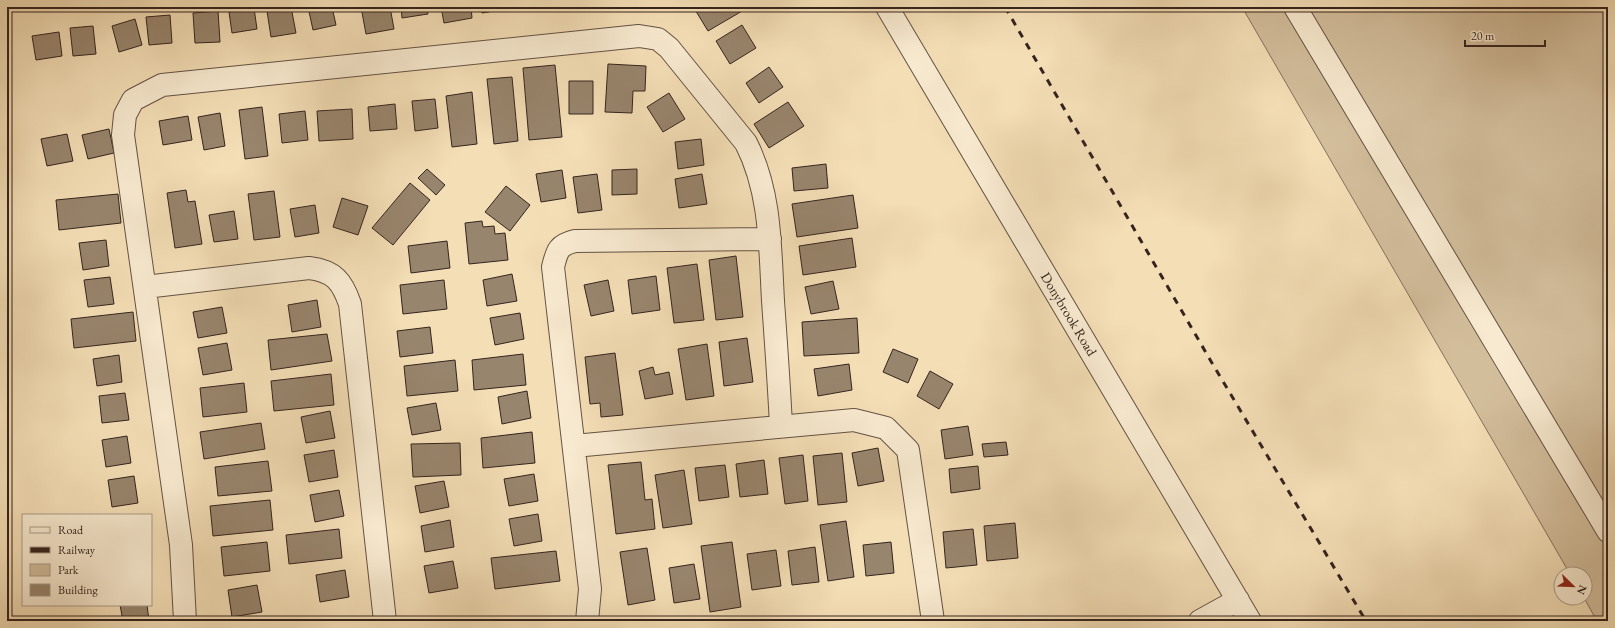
<svg xmlns="http://www.w3.org/2000/svg" width="1615" height="628" font-family="'EB Garamond',serif">
<style>
.green{fill:#d3be9c;stroke:#84715d}
.building{fill:#98856d;stroke:#34241e}
.lines{fill:none;stroke-linecap:round;stroke-linejoin:round}
.minor-casing{stroke:#645244;stroke-width:24}
.minor{stroke:#f8ead0;stroke-width:22}
.rail{stroke:#34241e;stroke-width:3;stroke-dasharray:7 7;stroke-linecap:butt}
.labels{text-anchor:middle;stroke-width:3.5;stroke-linejoin:round;paint-order:stroke}
.street-label{font-size:14px;fill:#34241e;stroke:#f8ead0}
</style>
<rect width="100%" height="100%" fill="#f4deb6"/>
<filter id="stains"><feTurbulence type="fractalNoise" baseFrequency=".005" numOctaves="4"/><feColorMatrix values="0 0 0 0 .2 0 0 0 0 .09 0 0 0 0 .02 0 0 0 .5 -.17"/></filter>
<radialGradient id="worn" r=".72"><stop offset=".6" stop-color="#630" stop-opacity="0"/><stop offset="1" stop-color="#630" stop-opacity=".3"/></radialGradient>
<path class="green" d="M1242 7H1608V621H1597L1584 598H1585V574H1570Z"/>
<path class="building" d="M291 7 296 33 271 37 267 11Z
M308 7H332L336 25 313 30Z
M361 7H390L394 29 366 34Z
M401 7H427L428 14 402 18Z
M441 7H471L472 18 444 23Z
M481 7H506L507 9 482 13Z
M696 7H749L708 31 694 8Z
M254 8 257 29 232 33 229 12Z
M218 11 220 42 195 43 193 13Z
M170 15 172 43 149 45 146 17Z
M135 19 142 45 119 52 112 26Z
M742 25 756 48 730 64 716 41Z
M93 26 96 54 73 56 70 28Z
M59 32 62 56 36 60 32 36Z
M608 64 646 66 645 91H633L632 113 605 112Z
M555 65 562 137 529 140 523 68Z
M769 67 783 87 759 103 746 83Z
M512 77 518 141 494 144 487 79Z
M569 81H593V114H569Z
M472 92 477 144 452 147 446 96Z
M669 93 685 119 663 132 647 107Z
M435 99 438 128 415 131 412 101Z
M788 102 804 126 769 148 754 124Z
M395 104 397 129 370 131 368 107Z
M262 107 268 156 245 159 239 110Z
M352 109 353 139 319 141 317 111Z
M305 111 308 140 282 143 279 114Z
M220 113 225 146 204 150 198 117Z
M188 116 192 140 163 145 159 121Z
M109 129 114 153 88 159 82 135Z
M67 134 73 161 47 166 41 139Z
M701 139 704 165 678 169 675 142Z
M826 164 828 188 794 191 792 168Z
M427 169 445 185 436 195 418 178Z
M637 169V194L612 195V170Z
M562 170 566 198 541 202 536 174Z
M597 174 602 210 578 213 573 177Z
M702 174 707 204 679 208 675 179Z
M410 183 430 200 393 245 372 228Z
M506 186 530 205 510 231 485 212Z
M186 190 188 202 195 201 202 244 175 248 167 193Z
M274 191 280 237 254 240 248 194Z
M118 194 121 223 59 230 56 200Z
M853 195 858 228 797 237 792 204Z
M342 198 368 206 358 235 333 227Z
M315 205 319 233 295 237 290 209Z
M234 211 238 239 214 242 209 215Z
M482 221 483 227 494 226 495 234 505 233 508 260 469 264 465 223Z
M852 238 856 267 803 275 799 246Z
M106 240 109 266 83 270 79 243Z
M447 241 450 268 411 273 408 246Z
M736 256 743 317 716 320 709 260Z
M697 264 704 320 674 323 667 268Z
M512 274 517 301 487 306 483 280Z
M656 276 660 310 632 314 628 280Z
M110 277 114 304 88 307 84 280Z
M444 280 447 309 403 314 400 285Z
M608 280 614 311 591 316 584 285Z
M833 281 839 309 811 314 805 287Z
M317 300 321 327 292 332 288 305Z
M222 307 227 333 198 338 193 312Z
M133 312 136 341 74 348 71 319Z
M520 313 524 339 495 345 490 318Z
M857 318 859 353 804 356 802 322Z
M430 327 433 353 400 357 397 331Z
M327 334 332 361 271 370 268 340Z
M747 338 753 382 724 386 719 342Z
M227 343 232 370 203 375 198 348Z
M707 344 714 396 686 400 678 349Z
M893 349 918 359 908 383 883 372Z
M615 353 623 415 601 417 600 403 590 404 585 357Z
M523 354 526 385 474 390 472 360Z
M119 355 122 382 97 386 93 359Z
M455 360 458 391 407 396 404 366Z
M849 364 852 390 818 396 814 369Z
M653 367 655 375 669 372 673 394 645 399 639 371Z
M930 371 953 384 939 409 917 396Z
M331 374 334 405 274 411 271 381Z
M244 383 247 412 203 417 200 388Z
M527 391 531 418 502 424 498 397Z
M125 393 129 420 102 423 99 396Z
M436 403 441 430 412 435 407 408Z
M330 411 335 438 306 443 301 417Z
M261 423 265 449 204 459 200 432Z
M968 426 973 455 945 459 941 430Z
M532 432 535 463 483 468 481 438Z
M127 436 131 463 106 467 102 440Z
M1006 442 1008 455 984 457 982 444Z
M460 443 461 475 413 477 411 444Z
M878 448 884 481 858 486 852 453Z
M334 450 338 477 309 482 304 455Z
M842 453 847 502 818 505 813 456Z
M803 455 808 501 785 504 779 458Z
M764 460 768 494 740 497 736 464Z
M268 461 272 491 218 496 215 467Z
M641 462 645 500 652 499 655 529 616 534 608 465Z
M725 465 729 497 699 501 695 468Z
M978 466 980 489 951 493 949 469Z
M684 470 692 524 663 528 655 475Z
M534 474 538 501 509 506 504 479Z
M134 476 138 503 112 507 108 480Z
M444 481 449 507 420 513 415 486Z
M339 490 344 516 315 522 310 495Z
M270 500 273 530 213 536 210 506Z
M538 514 542 541 514 546 509 519Z
M450 520 454 547 425 552 421 526Z
M846 521 854 577 828 581 820 525Z
M1015 523 1018 558 987 561 984 526Z
M339 529 342 558 289 564 286 535Z
M973 529 977 565 946 568 943 532Z
M267 542 270 571 224 576 221 547Z
M732 542 741 607 710 612 701 546Z
M891 542 894 573 866 576 863 545Z
M815 547 819 582 792 585 788 551Z
M647 548 655 600 628 605 620 552Z
M776 550 781 586 752 590 747 554Z
M556 551 560 581 495 589 491 558Z
M453 561 458 588 429 593 424 566Z
M694 564 700 599 674 603 669 568Z
M345 570 349 597 320 602 316 575Z
M257 585 262 612 232 617 228 590Z
M120 605H147L149 621H123Z"/>
<g class="lines">
<g class="minor-casing">
<path id="minor" d="M887 7 1250 621
M1295 7 1608 531
M145 287 309 268C334 271 342 281 350 304L385 621
M574 446 854 420 886 428 908 450 933 621
M185 621 181 545 123 135 125 115 133 100 162 85 639 36 658 39 669 48 746 143C771 192 770 247 773 301 776 343 779 384 781 426
M587 621 590 589 553 267C557 251 558 245 575 241L770 239
M1200 621 1238 600"/>
</g>
<use href="#minor" class="minor"/>
<path class="rail" d="M1005 7 1212 363 1366 621"/>
</g>
<g class="labels">
<g class="street-label">
<text transform="translate(1069 314) rotate(59)" y="5">Donybrook Road</text>
</g>
</g>
<rect width="1615" height="628" fill="none" stroke="#f4deb6" stroke-width="24"/>
<rect x="8" y="8" width="1599" height="612" fill="none" stroke="#34241e" stroke-width="2"/>
<rect x="12" y="12" width="1591" height="604" fill="none" stroke="#34241e"/>
<rect x="22" y="514" width="130" height="92" fill="#f8ead0" stroke="#aa9b89"/>
<rect x="30" y="527" width="20" height="6" fill="#f8ead0" stroke="#aa9b89"/>
<text x="58" y="534" font-size="12" fill="#34241e">Road</text>
<rect x="30" y="547" width="20" height="6" fill="#34241e" stroke="#aa9b89"/>
<text x="58" y="554" font-size="12" fill="#34241e">Railway</text>
<rect x="30" y="564" width="20" height="12" fill="#d3be9c" stroke="#aa9b89"/>
<text x="58" y="574" font-size="12" fill="#34241e">Park</text>
<rect x="30" y="584" width="20" height="12" fill="#98856d" stroke="#aa9b89"/>
<text x="58" y="594" font-size="12" fill="#34241e">Building</text>
<g transform="translate(1573 586) rotate(113)"><circle r="19" fill="#f8ead0" stroke="#aa9b89"/>
<path d="M0-3L7 15L0 10L-7 15Z" fill="#8f2418"/>
<text y="-6" font-size="11" font-weight="bold" text-anchor="middle" fill="#34241e">N</text>
</g>
<path d="M1465 40v6h80v-6" fill="none" stroke="#34241e" stroke-width="2"/>
<text x="1471" y="40" font-size="12" fill="#34241e" stroke="#f8ead0" stroke-width="3" paint-order="stroke">20 m</text>
<rect width="100%" height="100%" filter="url(#stains)"/>
<rect width="100%" height="100%" fill="url(#worn)"/>
</svg>
